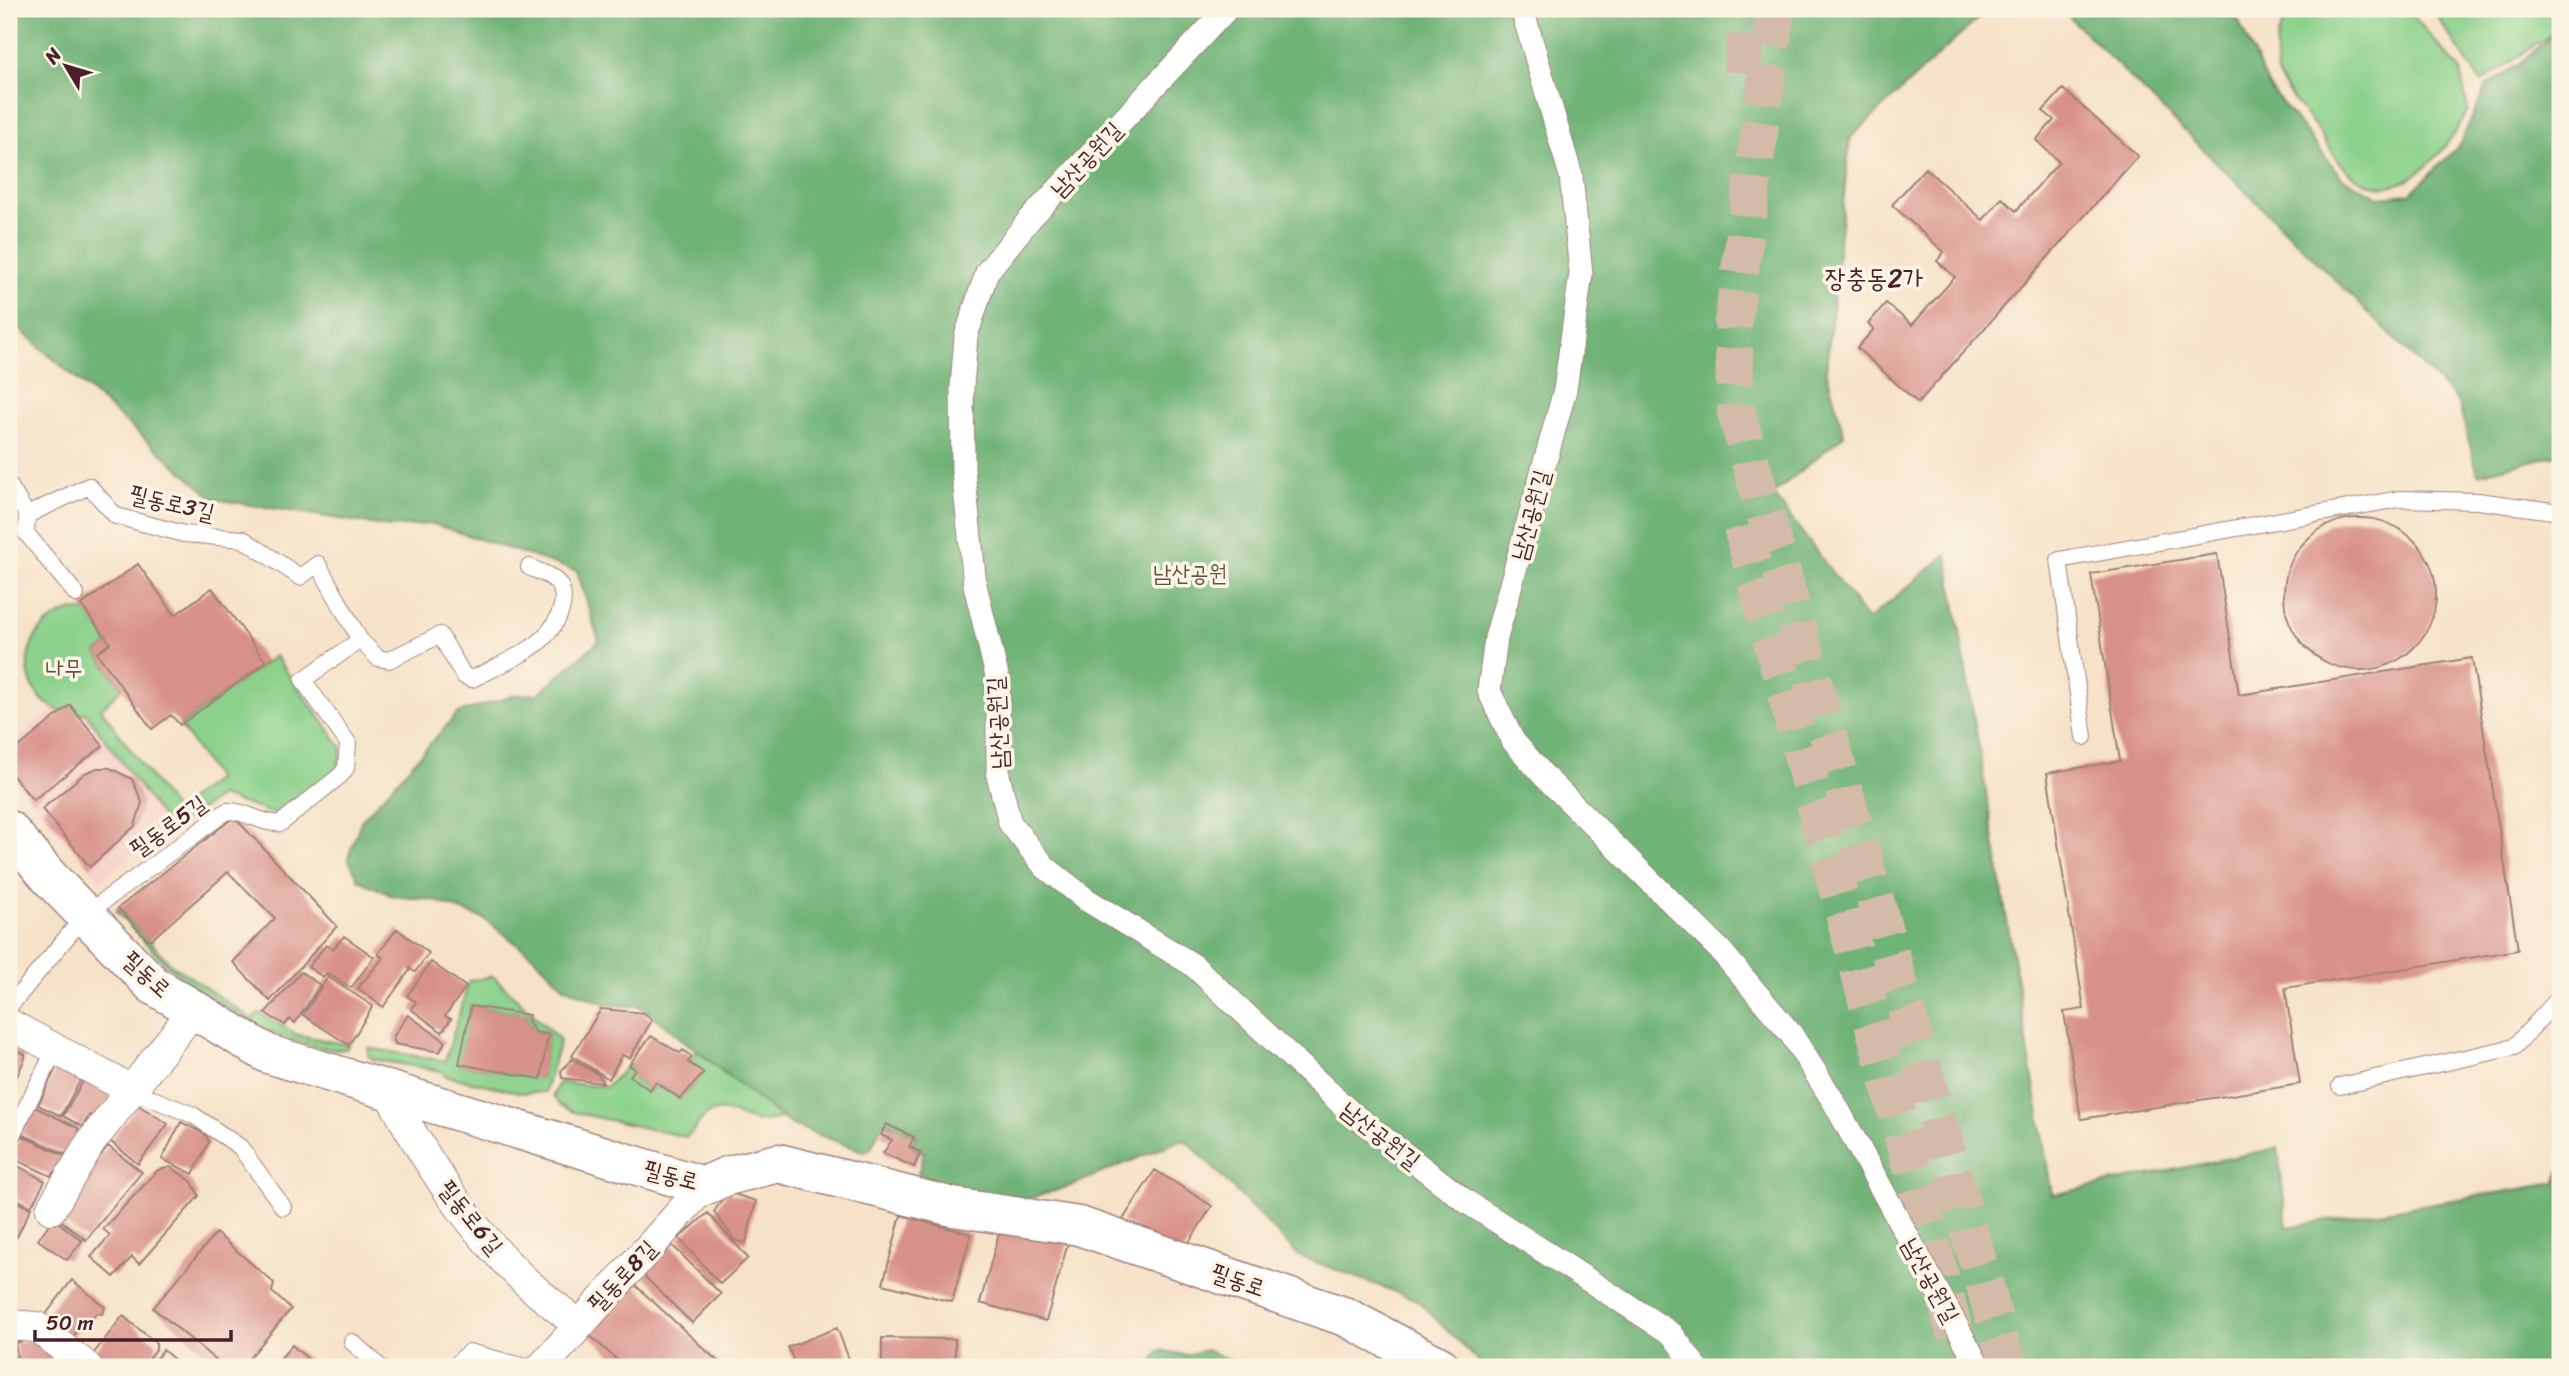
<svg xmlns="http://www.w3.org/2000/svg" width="2569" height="1376" font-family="Sriracha,'Poor Story',sans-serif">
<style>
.built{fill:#f7d0ca}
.green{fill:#8bd18b;stroke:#6a785b;stroke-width:2;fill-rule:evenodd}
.forest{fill:#70b377;stroke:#5d6951;stroke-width:2}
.building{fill:#d89189}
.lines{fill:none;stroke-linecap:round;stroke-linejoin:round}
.secondary-tunnel{stroke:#d4bba9;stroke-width:38;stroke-dasharray:38 19;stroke-linecap:butt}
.service-casing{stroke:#a0807a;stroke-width:18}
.pedestrian-casing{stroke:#a0807a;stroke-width:25}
.minor-casing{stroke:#a0807a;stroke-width:32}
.tertiary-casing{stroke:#a0807a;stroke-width:41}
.service{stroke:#fff;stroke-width:16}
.pedestrian{stroke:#fff;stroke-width:23}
.minor{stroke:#fff;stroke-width:30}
.tertiary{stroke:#fff;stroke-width:38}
.labels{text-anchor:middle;stroke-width:7;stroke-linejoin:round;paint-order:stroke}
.street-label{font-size:23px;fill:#4a1f2b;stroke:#fcf5e5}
.park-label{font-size:23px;fill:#5e5448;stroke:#fcf5e5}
.quarter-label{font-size:26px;fill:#4a1f2b;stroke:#fcf5e5}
</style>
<rect width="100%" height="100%" fill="#fcf5e5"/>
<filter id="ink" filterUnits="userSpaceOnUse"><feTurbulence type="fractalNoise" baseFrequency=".0143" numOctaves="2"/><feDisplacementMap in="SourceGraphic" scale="14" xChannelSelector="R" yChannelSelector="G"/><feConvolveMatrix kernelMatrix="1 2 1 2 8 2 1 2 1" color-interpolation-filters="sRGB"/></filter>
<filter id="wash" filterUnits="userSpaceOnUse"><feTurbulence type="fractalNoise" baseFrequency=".00686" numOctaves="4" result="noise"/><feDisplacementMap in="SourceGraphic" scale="28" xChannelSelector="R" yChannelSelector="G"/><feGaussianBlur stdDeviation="1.57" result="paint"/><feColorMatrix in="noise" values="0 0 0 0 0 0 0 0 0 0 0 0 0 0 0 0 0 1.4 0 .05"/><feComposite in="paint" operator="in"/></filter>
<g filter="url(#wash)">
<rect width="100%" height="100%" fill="#f6e2c8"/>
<path class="built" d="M73 694 169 827 100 881 9 774V745Z"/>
<path class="green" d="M2295 9H2407L2460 70 2468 110C2446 151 2398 216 2348 171 2336 160 2326 142 2316 128 2307 115 2280 86 2277 72 2274 48 2276 25 2295 9Z
M2432 9H2560V28L2481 82Z
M74 610 87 612 110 643 97 653 122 688 101 709 175 810 217 779 180 725 275 656 342 748 337 772 290 811 272 813 220 796 178 826 169 827 86 713C23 723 0 631 74 610Z
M118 908 171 964 252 1019 259 1013 298 1035 349 1045 346 1049C297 1055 204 999 168 966 150 949 133 929 116 911Z
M493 976 560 1040 545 1092 523 1093 446 1076 441 1071 372 1059 368 1055V1048L445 1061 469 981ZM471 1006 528 1015V1021L535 1032 548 1034 541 1078 460 1064Z
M697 1051 782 1118C774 1119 763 1122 755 1121 739 1118 725 1104 708 1114 698 1119 696 1131 686 1137L573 1112 560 1105 553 1096 559 1082 606 1087 629 1065 635 1069 631 1076 650 1090 656 1082 680 1099 703 1074 688 1062Z"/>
<path class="forest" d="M9 9H1988L1850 138 1826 370 1844 435 1773 494 1868 620 1947 554 2052 1195 2278 1148 2287 1227 2557 1183 2560 1169V1367H1484L1417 1300 1299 1256 1188 1142 1181 1140 1070 1186 1028 1199 950 1188 918 1173 924 1153 911 1146 916 1136 886 1123 882 1125 870 1150 865 1152 790 1124 640 1006 608 1005 565 988 533 956 484 919 434 900 393 896 359 880 348 858 361 821 458 713 516 695 538 694 599 641 577 571 433 524 390 527 214 499 9 320Z
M2061 9H2233L2269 87 2342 178 2379 197 2410 194 2459 146 2487 85 2521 63 2560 27V454L2478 474 2458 401Z
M1160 1350 1186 1355 1206 1350 1247 1367H1148Z"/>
<g id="blocks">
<path class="building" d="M2063 89 2138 156 1918 403 1857 348 1874 329 1868 324 1886 303 1912 325 1955 277 1937 261 1944 252 1892 205 1925 168 1983 220 2002 198 2016 211 2059 162 2036 140 2054 120 2043 111Z
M2284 594a76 76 0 1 1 152 0a76 76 0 1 1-152 0Z
M2217 554 2239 695 2472 658 2518 950 2285 988 2300 1084 2081 1119 2064 1012 2084 1009 2047 773 2120 761 2091 574Z
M138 564 175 615 212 588 266 662 180 725 171 715 152 729 97 653 110 643 81 605Z
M70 705 103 746 33 800 9 771V755Z
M97 768H110L132 779 142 802 135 826 90 867 42 809 85 773Z
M234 817 337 926 270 1001 233 962 275 918 228 872 152 939H147L118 908Z
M397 929 429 953 415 972 409 968 410 970 383 1007 358 988 383 958 378 954Z
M344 936 374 957 351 988 327 973 323 977 308 967 326 945 333 949Z
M431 962 466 987 445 1016 451 1019 442 1032 411 1009 416 1002 407 996Z
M301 972 320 985 295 1023 290 1019 285 1025 265 1013Z
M328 977 373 1006 349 1045 303 1015Z
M471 1006 529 1015 528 1021 535 1032 548 1034 541 1079 459 1064Z
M601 1009 644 1013 652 1020 630 1058 622 1055 609 1079 572 1056Z
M408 1015 445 1041 440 1052 395 1044 393 1037Z
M651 1036 680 1053 683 1050 692 1057 688 1062 704 1073 680 1099 656 1082 650 1090 630 1076 635 1069 629 1065Z
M9 1047 25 1054V1058L9 1094Z
M572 1059 599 1075 603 1083 562 1078 561 1071Z
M58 1064 82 1077 61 1116 38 1105Z
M86 1076 117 1091 95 1118 89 1115 83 1127 63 1116Z
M138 1105 168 1124 138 1164 110 1141Z
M35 1107 78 1128 80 1134 69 1156 22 1134Z
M181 1122 205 1134 209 1142 193 1174 162 1159Z
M886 1124 914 1137 909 1147 921 1152 914 1167 883 1153 892 1140 881 1135Z
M22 1136 66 1156 62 1165 51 1176 10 1157Z
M108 1146 142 1172 86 1240 55 1216Z
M9 1161 45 1181 31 1207 9 1195Z
M171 1167 192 1182 199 1196 139 1264 132 1257 114 1277 91 1257 110 1235 103 1229 158 1170Z
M1155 1170 1212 1206 1179 1258 1122 1221Z
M727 1192 756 1201 746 1243 735 1240 714 1212Z
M9 1199 31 1208 17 1237 9 1233Z
M708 1213 748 1258 720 1284 679 1238Z
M901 1215 971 1234 952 1302 883 1284Z
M53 1218 82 1241 67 1260 38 1240Z
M1003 1218 1070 1236 1046 1321 980 1303Z
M216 1233 274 1283 272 1292 291 1309 242 1367H224L153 1308Z
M672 1245 721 1294 692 1323 643 1275Z
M72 1280 105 1307 102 1314 96 1313 92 1319 86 1320 67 1344 40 1322Z
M633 1283 724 1367H625L587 1333Z
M123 1316 156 1343V1350L143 1367H101L90 1358Z
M837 1328 852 1367H796L788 1347Z
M9 1337H11L16 1367H9Z
M36 1338 63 1366 19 1367 15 1343Z
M882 1338 955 1339V1367H882Z
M292 1345 317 1367H273Z
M1390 1347 1427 1367H1380Z
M163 1350 183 1367H149Z"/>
</g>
</g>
<g filter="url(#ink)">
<use href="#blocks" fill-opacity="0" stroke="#a0807a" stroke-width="2"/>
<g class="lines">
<path class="secondary-tunnel" d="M1776 9 1733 322 1736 411 2008 1367
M1742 73 1749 9
M1742 527 1964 1367"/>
<g class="service-casing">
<path id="service" d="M9 485 27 515
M76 594 26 533 27 515 89 486 116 516 184 534 243 539 300 577 318 564 360 640
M2084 737 2059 560 2399 499 2478 501 2560 512
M9 1007 86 914 227 811C246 810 262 825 281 823L341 775 346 768 348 743 303 680 360 640 378 658 389 660 440 635 464 676 472 679C492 669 513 660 531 648 549 637 569 609 561 588 556 576 539 572 529 567
M2340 1086 2514 1047 2560 997
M133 1091 193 1115 240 1147 283 1207
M9 1141 56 1048
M352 1342 380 1367
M454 1367 469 1352 525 1367"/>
</g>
<g class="pedestrian-casing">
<path id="pedestrian" d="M1227 9 1029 220 987 272 966 336 962 387 963 470 975 585 998 680V775L1010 823 1045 867 1087 900 1193 965 1349 1111 1464 1200 1672 1334 1696 1367
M1522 9 1571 176 1581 273 1565 390 1496 638 1489 691 1513 741 1545 777 1720 950 1791 1034 1834 1102 1979 1367"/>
</g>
<g class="minor-casing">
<path id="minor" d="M9 1024 133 1091
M388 1091C424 1157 465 1223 519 1275 537 1293 558 1308 577 1324
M51 1209 91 1142 193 1011
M9 1325 37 1327 87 1367
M542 1367 704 1186"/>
</g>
<g class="tertiary-casing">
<path id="tertiary" d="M9 830 49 877 153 985 268 1054 704 1186 727 1176 778 1163 953 1207 1079 1226 1346 1317 1441 1367"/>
</g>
<use href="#service" class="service"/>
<use href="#pedestrian" class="pedestrian"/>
<use href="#minor" class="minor"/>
<use href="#tertiary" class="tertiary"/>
</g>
</g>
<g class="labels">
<g class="street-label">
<text transform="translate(1086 159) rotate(-47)" y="8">남산공원길</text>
<text transform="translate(172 503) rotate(13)" y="8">필동로3길</text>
<text transform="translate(1530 515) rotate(-75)" y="8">남산공원길</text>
<text transform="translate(997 723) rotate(-93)" y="8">남산공원길</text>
<text transform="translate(168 826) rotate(-36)" y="8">필동로5길</text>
<text transform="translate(147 974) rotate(42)" y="8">필동로</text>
<text transform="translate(1381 1135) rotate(38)" y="8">남산공원길</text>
<text transform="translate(671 1175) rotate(14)" y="8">필동로</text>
<text transform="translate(471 1217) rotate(51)" y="8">필동로6길</text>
<text transform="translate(622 1276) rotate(-47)" y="8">필동로8길</text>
<text transform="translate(1238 1280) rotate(19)" y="8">필동로</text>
<text transform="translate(1931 1280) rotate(61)" y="8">남산공원길</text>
</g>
<g class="park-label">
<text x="1190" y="581">남산공원</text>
<text x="64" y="676">나무</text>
</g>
<g class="quarter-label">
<text x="1874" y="287">장충동2가</text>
</g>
</g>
<rect width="2569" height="1376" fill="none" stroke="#fcf5e5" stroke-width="35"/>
<g transform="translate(66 66) rotate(308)" stroke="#fcf5e5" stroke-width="5" paint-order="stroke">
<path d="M0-5L12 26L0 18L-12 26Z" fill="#4a1f2b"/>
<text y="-10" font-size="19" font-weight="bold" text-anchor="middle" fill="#4a1f2b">N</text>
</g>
<path d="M35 1330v10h196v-10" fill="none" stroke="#4a1f2b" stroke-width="3.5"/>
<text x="46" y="1330" font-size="21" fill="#4a1f2b" stroke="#fcf5e5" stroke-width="5" paint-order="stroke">50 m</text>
</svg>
